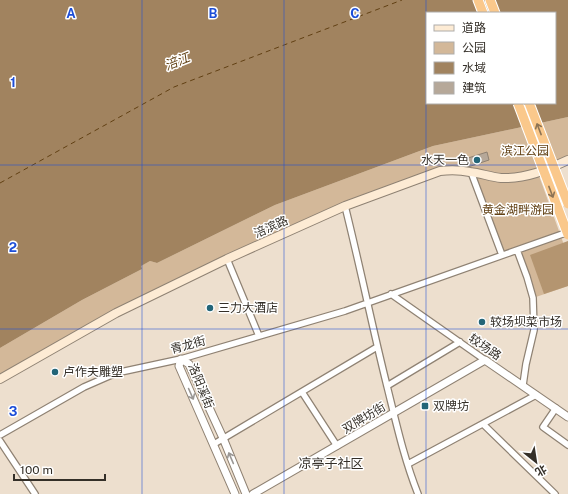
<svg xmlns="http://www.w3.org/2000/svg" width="568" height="494" font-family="'Public Sans','Noto Sans SC',sans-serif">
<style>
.green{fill:#d3b899}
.forest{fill:#b49570}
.water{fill:#a1835f;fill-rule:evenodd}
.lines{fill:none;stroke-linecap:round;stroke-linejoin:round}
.ferry{stroke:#614013;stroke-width:1;stroke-dasharray:5 4;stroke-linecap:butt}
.building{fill:#b6a899;stroke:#8e8172}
.minor-casing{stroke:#8f8273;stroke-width:8}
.tertiary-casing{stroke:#8f8273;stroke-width:9}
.secondary-casing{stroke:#8f8273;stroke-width:10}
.trunk-casing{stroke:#fff;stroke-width:11}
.minor{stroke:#fff;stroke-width:5.5}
.tertiary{stroke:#fff;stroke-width:7}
.secondary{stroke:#fdebd4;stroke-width:8}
.trunk{stroke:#fac88b;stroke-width:9}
.trunk-bridge-casing{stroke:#fff;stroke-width:11;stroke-linecap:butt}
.trunk-bridge{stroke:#fac88b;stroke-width:9}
.oneway{stroke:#8d7455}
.oneway2{stroke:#9a9794}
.grid{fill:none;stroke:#1d4ed8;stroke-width:1;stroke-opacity:0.55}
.poi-dot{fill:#236578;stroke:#fff;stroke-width:1.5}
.labels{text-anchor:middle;stroke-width:3;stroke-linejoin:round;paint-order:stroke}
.park-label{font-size:12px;fill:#624115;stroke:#fff}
.poi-label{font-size:12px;fill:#342f28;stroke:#fff;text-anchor:start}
.street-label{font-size:12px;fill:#342f28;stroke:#fff}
.water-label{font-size:13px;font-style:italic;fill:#614013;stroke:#fff}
.neighbourhood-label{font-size:13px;fill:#342f28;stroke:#fff}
.grid-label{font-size:13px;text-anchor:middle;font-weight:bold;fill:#1d4ed8;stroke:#fff;stroke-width:3;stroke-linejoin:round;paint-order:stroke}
</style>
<rect width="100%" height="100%" fill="#eddfce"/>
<path class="green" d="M568 117V165L566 161 538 173 568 256V286L533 298 517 250 502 255 471 172 454 170 345 206 149 296 0 379V348L82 300 142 269 140 266 150 261 157 263 275 205 433 146Z"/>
<path class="forest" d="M568 241V286L544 294 530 255Z"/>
<path class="water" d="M0 0H568V117L433 146 275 205 157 263 150 261 141 266 142 269 82 300 0 348ZM427 13H555V103H427Z"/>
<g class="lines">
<path class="ferry" d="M0 183 174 87 402 0"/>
</g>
<path class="building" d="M487 152 489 160 468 167 465 159Z"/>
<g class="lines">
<g class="minor-casing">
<path id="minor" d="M471 172 502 255
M345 206C360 266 372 326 387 386 396 422 404 459 418 494
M517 250 527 277 533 298 534 330 526 364 523 385
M227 259 259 336
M391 294 485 360
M387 386 460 342
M302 392 337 446
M556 408 543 427 568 445
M483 424 555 494
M0 435 84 387 116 373 181 359 345 311 568 232
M0 441 35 494
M214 444 377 347
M408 464 536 395"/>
</g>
<g class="tertiary-casing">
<path id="tertiary" d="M235 494 179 366 181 359 189 364 223 438 246 494
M253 494 485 360 568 417"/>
</g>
<g class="secondary-casing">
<path id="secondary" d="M0 379 116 313 227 259 345 206 440 171C450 170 460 170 470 172 480 173 491 177 501 178 526 179 546 170 568 160"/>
</g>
<g class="trunk-casing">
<path id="trunk" d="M478 0 483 13
M490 0 495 13"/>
</g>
<use href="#minor" class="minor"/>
<use href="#tertiary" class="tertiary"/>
<use href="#secondary" class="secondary"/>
<use href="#trunk" class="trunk"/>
<g class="trunk-bridge-casing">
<path id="trunk-bridge" d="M518 103 568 235
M529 103 568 204"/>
</g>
<use href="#trunk-bridge" class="trunk-bridge"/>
</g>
<defs><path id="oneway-shaft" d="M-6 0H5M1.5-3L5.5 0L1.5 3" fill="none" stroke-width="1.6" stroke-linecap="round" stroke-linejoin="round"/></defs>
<g class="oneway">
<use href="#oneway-shaft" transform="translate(539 129) rotate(-111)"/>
<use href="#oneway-shaft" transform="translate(551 192) rotate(69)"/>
</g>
<g class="oneway2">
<use href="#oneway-shaft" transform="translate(191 394) rotate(66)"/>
<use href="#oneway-shaft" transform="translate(231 458) rotate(-113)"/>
</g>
<path class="grid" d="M142 0V494M284 0V494M426 0V494M0 165H568M0 329H568"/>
<g class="poi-dot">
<circle cx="477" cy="160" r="4"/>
<circle cx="210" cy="308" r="4"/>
<circle cx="482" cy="322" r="4"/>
<circle cx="55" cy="372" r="4"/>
<rect x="421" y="402" width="8" height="8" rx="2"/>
</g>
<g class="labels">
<g class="park-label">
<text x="525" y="155">滨江公园</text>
<text x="518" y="214">黄金湖畔游园</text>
</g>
<g class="poi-label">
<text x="469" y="164" text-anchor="end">水天一色</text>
<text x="218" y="312">三力大酒店</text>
<text x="490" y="326">较场坝菜市场</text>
<text x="63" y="376">卢作夫雕塑</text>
<text x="433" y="410">双牌坊</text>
</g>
<g class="street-label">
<text transform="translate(271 227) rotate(-24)" y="4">涪滨路</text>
<text transform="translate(188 345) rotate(-15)" y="4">青龙街</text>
<text transform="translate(485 347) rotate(34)" y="4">较场路</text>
<text transform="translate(201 386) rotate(68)" y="4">洛阳溪街</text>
<text transform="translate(364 418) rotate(-31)" y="4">双牌坊街</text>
</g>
<g class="water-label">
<text transform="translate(177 61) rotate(-22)" y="5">涪江</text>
</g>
<g class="neighbourhood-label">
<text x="331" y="468">凉亭子社区</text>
</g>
</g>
<g class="grid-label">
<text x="71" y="18">A</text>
<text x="213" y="18">B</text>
<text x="355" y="18">C</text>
<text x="13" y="87">1</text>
<text x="13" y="252">2</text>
<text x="13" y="416">3</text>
</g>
<rect x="426" y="12" width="130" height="92" fill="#ffffff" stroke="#aeaca9"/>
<rect x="434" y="25" width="20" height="6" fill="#fdebd4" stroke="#aeaca9"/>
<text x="462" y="32" font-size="12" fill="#342f28">道路</text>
<rect x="434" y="42" width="20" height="12" fill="#d3b899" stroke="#aeaca9"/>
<text x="462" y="52" font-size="12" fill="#342f28">公园</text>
<rect x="434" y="62" width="20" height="12" fill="#a1835f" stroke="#aeaca9"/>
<text x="462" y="72" font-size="12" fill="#342f28">水域</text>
<rect x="434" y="82" width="20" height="12" fill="#b6a899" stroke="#aeaca9"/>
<text x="462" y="92" font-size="12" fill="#342f28">建筑</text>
<g transform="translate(536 462) rotate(150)" stroke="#ffffff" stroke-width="3" paint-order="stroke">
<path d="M0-3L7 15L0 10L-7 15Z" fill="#342f28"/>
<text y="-6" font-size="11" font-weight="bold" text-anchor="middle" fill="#342f28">北</text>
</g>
<path d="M14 474v6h91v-6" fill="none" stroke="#342f28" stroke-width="2"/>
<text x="20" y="474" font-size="12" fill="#342f28" stroke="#ffffff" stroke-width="3" paint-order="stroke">100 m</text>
</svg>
